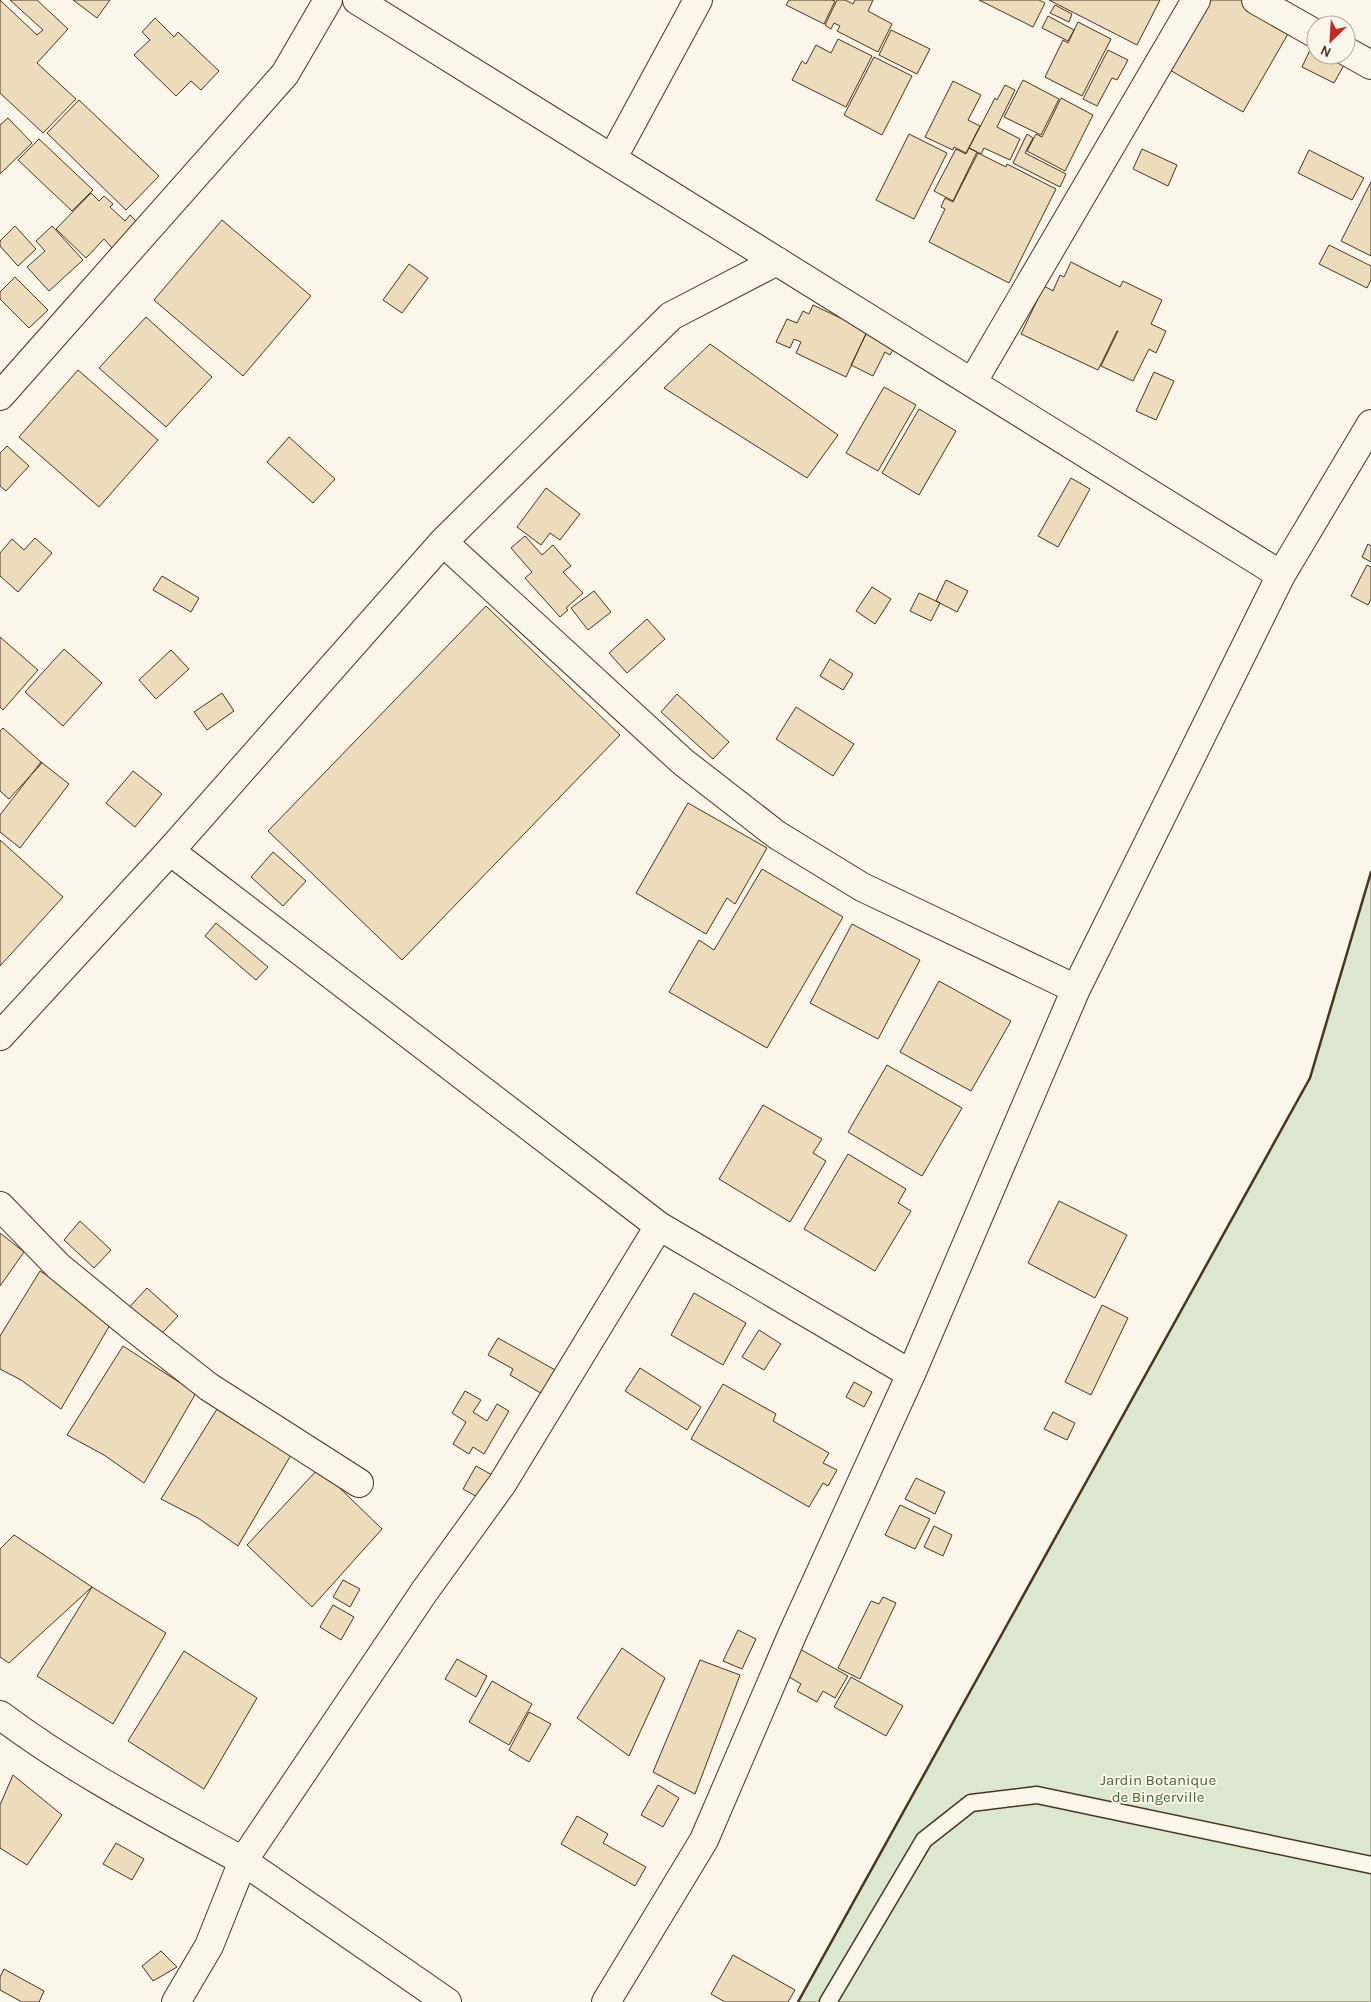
<svg xmlns="http://www.w3.org/2000/svg" width="1371" height="2002" font-family="Karla,sans-serif">
<style>
.green{fill:#dce7d0;stroke:#887966}
.building{fill:#ecdcbc;stroke:#4a3520}
.lines{fill:none;stroke-linecap:round;stroke-linejoin:round}
.service-casing{stroke:#4a3520;stroke-width:19}
.minor-casing{stroke:#4a3520;stroke-width:30}
.service{stroke:#fbf6e9;stroke-width:16}
.minor{stroke:#fbf6e9;stroke-width:28}
.wall{stroke:#4a3520;stroke-width:2.5}
.labels{text-anchor:middle;stroke-width:4;stroke-linejoin:round;paint-order:stroke}
.park-label{font-size:15px;fill:#436837;stroke:#fbf6e9}
</style>
<rect width="100%" height="100%" fill="#fbf6e9"/>
<path class="green" d="M1371 872V2002H798L1310 1078Z"/>
<path class="building" d="M0 0 37 35 43 30 10 0H37L68 29 37 63 76 99 43 133 0 93Z
M73 0H110L97 18Z
M789 0H832L835 1 824 24 786 5Z
M837 0H845L853 4 855 0H873L868 11 892 24 878 52 837 31 840 26 834 23 831 29 825 25Z
M979 0H1039L1045 3 1033 27Z
M1049 0H1160L1137 45Z
M1207 0H1245L1292 27 1243 112 1168 69Z
M1055 5 1072 14 1069 22 1050 13Z
M1048 16 1074 30 1068 41 1042 28Z
M155 18 174 37 178 32 219 71 201 90 191 81 176 96 134 55 150 40 142 32Z
M1078 22 1111 39 1082 96 1045 77 1063 40 1068 43Z
M891 30 930 49 917 74 879 55Z
M838 39 872 56 846 107 792 80 802 61 806 64 816 45 831 53Z
M1311 48 1316 51V55H1325L1344 65 1334 83 1302 67Z
M1108 50 1128 60 1117 80 1112 78 1097 106 1083 99Z
M874 57 912 76 882 135 844 115Z
M1023 80 1059 99 1041 135 1004 117Z
M953 81 981 95 968 120 980 126 966 153 954 147 953 150 925 137Z
M1005 85 1015 90 997 127 1020 139 1010 160 984 148 981 154 969 148 995 98 997 100Z
M1061 98 1093 115 1065 171 1027 151 1036 134 1042 137Z
M79 100 159 176 126 210 47 133Z
M8 118 32 143 0 174V125Z
M909 134 947 153 914 219 876 200Z
M1027 134 1033 138 1025 153 1066 174 1060 187 1013 163Z
M39 139 93 190 72 211 18 160Z
M969 148 977 152 953 201 934 191 956 149 966 154Z
M1142 149 1177 165 1168 186 1133 169Z
M1309 150 1364 178 1352 200 1298 173Z
M978 153 1006 167 1007 164 1056 189 1009 283 929 242 945 209 941 207 945 198 953 202Z
M1371 182V256L1341 241Z
M91 193 99 201 104 196 113 204 110 207 125 221 130 215 139 224 114 250 104 239 86 258 56 229Z
M222 220 311 296 243 376 154 300Z
M15 226 36 249 18 266 0 246V241Z
M52 226 83 260 49 291 27 267 45 251 36 241Z
M1329 245 1371 266V280L1367 288 1319 264Z
M1071 262 1120 287 1123 281 1162 300 1151 324 1166 331 1156 353 1149 349 1133 381 1101 366 1118 331H1117L1098 370 1021 334 1044 286 1053 291 1060 275 1064 277Z
M409 264 428 278 402 313 383 300Z
M15 277 48 310 29 328 0 299V292Z
M813 305 853 324 869 327 846 377 796 353 801 342 794 339 790 348 776 342 787 319 797 323 803 311 809 314Z
M146 317 212 377 166 427 99 368Z
M869 328 898 341 890 355 885 352 873 376 851 365Z
M710 344 838 435 807 478 664 388Z
M78 370 158 440 99 507 19 437Z
M1154 372 1174 381 1156 420 1136 411Z
M884 387 916 405 878 471 846 453Z
M919 409 956 431 919 495 882 473Z
M289 437 335 479 313 503 267 462Z
M7 446 29 466 6 491 0 486V453Z
M1071 478 1090 489 1058 547 1038 536Z
M546 488 580 514 560 540 550 533 541 545 517 527Z
M525 536 542 555 553 545 571 566 563 572 583 593 566 608 568 610 560 617 525 578 532 572 511 548Z
M35 538 52 553 18 592 0 576V553L12 539 24 550Z
M1368 544 1371 546V562L1362 557Z
M1367 565 1371 567V599L1368 605 1351 596Z
M162 576 199 598 191 612 153 590Z
M946 580 968 591 957 612 936 601Z
M872 587 891 599 875 624 856 611Z
M594 591 611 612 588 630 571 608Z
M919 593 940 603 931 621 910 611Z
M486 606 620 735 402 960 268 831Z
M647 619 665 639 627 673 609 653Z
M0 637 38 670 3 710 0 707Z
M64 649 102 683 63 726 25 692Z
M171 650 189 669 156 699 139 680Z
M830 659 853 674 843 690 820 676Z
M222 693 234 711 207 730 194 712Z
M677 694 729 742 713 759 661 712Z
M796 707 854 744 833 776 776 739Z
M3 728 42 763 9 799 0 791V731Z
M41 762 69 784 20 848 0 832V815Z
M133 771 162 794 135 827 106 803Z
M688 803 767 848 735 904 727 898 706 934 636 893Z
M0 840 63 897 0 966Z
M273 852 306 881 283 906 251 877Z
M762 869 843 917 767 1048 669 992 699 940 714 950Z
M216 923 268 967 256 980 205 936Z
M852 924 920 960 878 1039 810 1003Z
M939 981 1011 1021 971 1091 900 1052Z
M887 1065 962 1108 922 1176 848 1132Z
M763 1105 822 1139 813 1153 826 1161 790 1222 719 1179Z
M848 1154 906 1189 898 1203 911 1211 875 1271 804 1229Z
M1059 1201 1127 1235 1095 1298 1028 1263Z
M80 1221 111 1250 94 1268 64 1240Z
M0 1233 24 1252 0 1286Z
M40 1271 114 1318 61 1409 21 1380 0 1369V1336Z
M147 1288 178 1316 155 1341 124 1313Z
M694 1293 746 1323 723 1365 671 1335Z
M1102 1305 1128 1318 1091 1395 1065 1382Z
M759 1330 781 1344 764 1370 742 1357Z
M498 1338 557 1371 544 1395 510 1375 513 1369 488 1355Z
M123 1346 196 1393 144 1483 104 1455 67 1435Z
M640 1368 701 1407 687 1430 625 1391Z
M854 1382 872 1392 864 1407 846 1397Z
M723 1384 776 1414 773 1421 829 1453 823 1463 837 1470 828 1486 823 1483 809 1507 691 1439Z
M465 1391 481 1400 473 1412 487 1421 497 1404 509 1411 484 1454 473 1447 469 1454 453 1444 466 1422 452 1413Z
M217 1409 291 1455 238 1546 198 1518 161 1499Z
M1053 1412 1075 1423 1067 1440 1044 1429Z
M476 1466 494 1476 481 1499 463 1489Z
M319 1468 382 1529 312 1607 247 1545Z
M916 1478 945 1492 935 1514 905 1499Z
M900 1505 930 1519 915 1549 885 1535Z
M934 1526 952 1535 943 1556 924 1547Z
M14 1535 92 1587 9 1663 0 1657V1549Z
M343 1580 360 1589 350 1607 333 1597Z
M92 1587 166 1633 113 1724 37 1676Z
M883 1597 896 1603 860 1679 838 1668 871 1601 879 1604Z
M333 1605 354 1617 341 1640 320 1627Z
M738 1630 756 1639 742 1669 723 1661Z
M622 1648 665 1678 629 1756 577 1718Z
M798 1648 848 1676 835 1698 823 1691 817 1702 797 1691 801 1684 784 1674Z
M184 1651 257 1698 204 1789 128 1741Z
M457 1659 487 1676 476 1697 445 1679Z
M700 1660 740 1675 695 1794 653 1772Z
M851 1677 903 1706 886 1736 834 1707Z
M492 1681 532 1704 509 1745 469 1722Z
M529 1712 551 1724 529 1762 509 1750Z
M13 1775 62 1815 27 1865 0 1848V1805Z
M658 1785 679 1798 663 1827 641 1815Z
M577 1816 608 1834 603 1843 646 1867 635 1886 561 1844Z
M116 1843 144 1859 132 1880 103 1864Z
M161 1951 177 1967 153 1981 142 1966Z
M733 1955 795 1990 788 2002H725L711 1994Z
M4 1969 44 1991 39 2002H22L0 1990V1977Z"/>
<g class="lines">
<g class="service-casing">
<path id="service" d="M828 2002 924 1840 971 1803 1037 1795 1371 1865"/>
</g>
<g class="minor-casing">
<path id="minor" d="M357 0 1281 575
M1256 0 1316 34
M1346 51 1371 65
M612 159 698 0
M972 383 1196 0
M0 396 285 74 328 0
M443 542 683 762 777 835 862 887 1076 989
M170 851 659 1226
M0 1036 170 851 443 542 671 316 777 261
M0 1206 58 1266 130 1325 209 1387 359 1483
M0 1715C76 1772 160 1815 243 1861L209 1946 176 2002
M447 2002 243 1861 424 1592 502 1484 659 1226 911 1374
M606 2002 704 1840 792 1635 911 1374 1076 989 1281 575 1371 424"/>
</g>
<use href="#service" class="service"/>
<use href="#minor" class="minor"/>
<path class="wall" d="M798 2002 1310 1078 1371 872"/>
</g>
<g class="labels">
<g class="park-label">
<text x="1158" y="1785">Jardin Botanique<tspan x="1158" dy="17">de Bingerville</tspan></text>
</g>
</g>
<g transform="translate(1331 40) rotate(205)"><circle r="24" fill="#fbf6e9" stroke="#b4a999"/>
<path d="M0-4L9 19L0 12L-9 19Z" fill="#c62828"/>
<text y="-8" font-size="14" font-weight="bold" text-anchor="middle" fill="#4a3520">N</text>
</g>
</svg>
